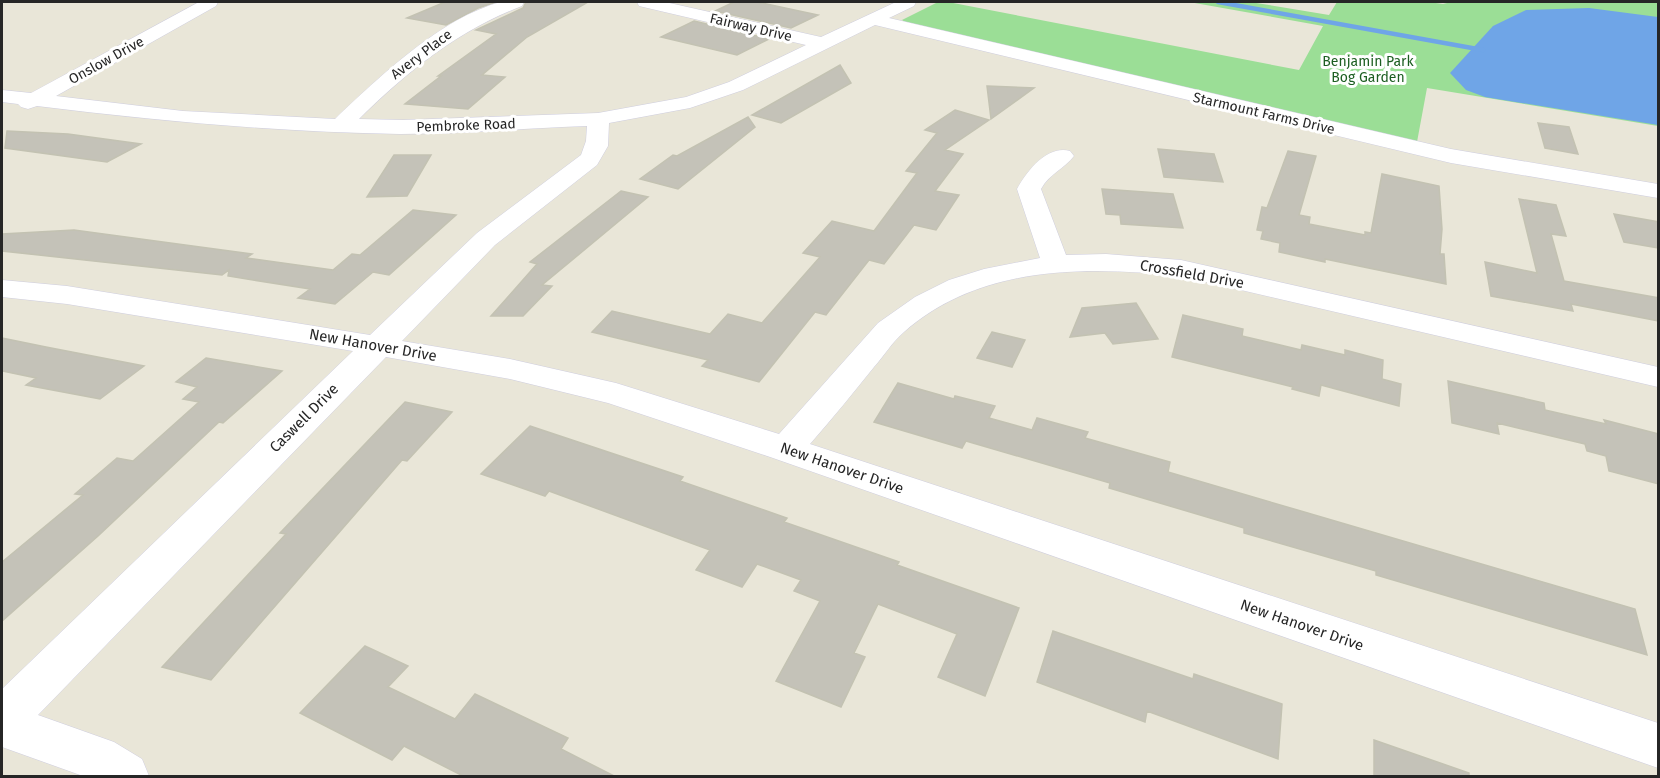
<svg xmlns="http://www.w3.org/2000/svg" width="1660" height="778" font-family="'Fira Sans',sans-serif">
<style>
.green{fill:#9bde96}
.water{fill:#6fa5e7}
.lines{fill:none;stroke-linecap:round;stroke-linejoin:round}
.stream{stroke:#6fa5e7;stroke-width:4.5}
.building{fill:#c4c2b8;stroke:#c3c2b2;stroke-width:1.5}
.minor-casing{stroke:#cfcedf;stroke-width:1}
.minor{fill:#fff;fill-rule:evenodd}
.labels{text-anchor:middle;stroke-width:6;stroke-linejoin:round;paint-order:stroke}
.far-street-label{font-size:14px;fill:#262626;stroke:#fff}
.far-park-label{font-size:14px;fill:#1c5e21;stroke:#fff}
.street-label{font-size:15px;fill:#262626;stroke:#fff}
</style>
<rect width="100%" height="100%" fill="#e9e6d8"/>
<path class="green" d="M938 2H948L1299 70 1323 26 1189 2H1250L1329 15 1337 2H1429L1443 4 1451 2H1658V126L1427 88 1417 142 907 24 902 20Z"/>
<path class="water" d="M1589 8 1658 17V125L1485 97 1466 90 1450 73 1493 26 1526 10Z"/>
<g class="lines">
<path class="stream" d="M1218 2 1483 50"/>
</g>
<path class="building" d="M445 2H496L478 8 446 25 407 18Z
M526 2H588L527 37 482 75 505 77 468 109 405 104 441 76H438L496 34 476 30 523 8Z
M734 2H757L818 15 791 28 715 11Z
M694 21 769 39 737 55 661 37Z
M840 65 851 83 781 123 752 115Z
M987 86 1034 88 991 119Z
M955 110 989 120 945 150 963 154 935 191 959 195 936 230 914 225 884 264 869 260 826 315 815 312 759 382 702 366 708 360 592 332 612 311 710 334 728 314 762 323 820 257 803 253 832 221 874 231 917 173 906 171 937 133 925 130Z
M748 117 755 127 678 189 640 179 673 155 677 156Z
M1538 123 1569 127 1578 154 1545 148Z
M7 131 68 134 141 144 107 162 5 148Z
M1158 149 1214 154 1223 182 1164 177Z
M1288 151 1316 156 1299 215 1310 217 1309 224 1365 235V232L1371 233 1382 174 1439 186 1442 229 1440 254H1444L1446 284 1325 259V262L1279 252 1280 243 1261 239 1263 231 1257 230 1262 207 1267 208Z
M394 155H431L407 196 367 197Z
M1102 189 1173 194 1183 228 1121 224 1120 215 1106 214Z
M621 191 648 197 542 285 552 286 523 316H491L537 264 530 262Z
M1519 199 1556 205 1566 236 1551 234 1564 281 1659 298V321L1571 304 1573 311 1491 296 1485 262 1537 273Z
M413 210 456 215 389 275 373 272 335 304 298 298 310 289 228 276 229 270 222 275 2 251V234L74 230 252 254 246 258 333 270 352 254 360 255Z
M1614 214 1659 222V248L1624 242Z
M1136 303 1158 339 1113 344 1105 333 1070 337 1082 308Z
M1183 315 1243 329 1242 336 1301 350 1302 345 1345 355V350L1383 360 1382 379 1401 384 1399 406 1321 385 1319 396 1292 389 1293 387 1172 357Z
M992 332 1025 340 1012 367 977 358Z
M2 338 46 347 144 366 100 399 26 385 36 378 2 371Z
M206 358 282 371 223 423 219 422 98 536 2 621V562L83 495 75 494 117 458 133 461 199 402 183 399 197 387 176 382Z
M1448 381 1544 403 1545 410 1606 424 1604 420 1659 434V484L1609 471 1606 456 1587 451 1585 444 1497 423 1499 434 1452 423Z
M898 383 954 399 955 396 995 406 989 418 1032 430 1037 418 1088 432 1085 438 1170 462 1168 472 1635 609 1647 655 1376 575V571L1244 533V528L1109 488 1110 483 966 441 962 448 874 422Z
M405 402 452 412 407 461 402 460 211 680 162 667 286 534 280 533Z
M530 426 683 477 680 481 787 518 784 522 899 562 897 565 1019 608 985 696 938 677 957 634 878 604 854 653 865 657 841 707 776 681 820 601 794 591 801 580 757 564 742 587 696 570 710 550 549 491 545 496 481 474Z
M1053 631 1193 679 1194 674 1282 704 1278 759 1147 711 1145 722 1037 682Z
M365 646 408 666 388 687 455 719 475 694 568 738 561 749 616 777H465L404 746 392 760 300 713Z
M1374 740 1469 773V777H1374Z"/>
<g class="lines">
<g class="minor-casing">
<path id="minor" d="M199 2H218L216 6 56 96 183 111 335 119C378 78 442 17 501 2 508 0 517 2 524 2L522 6C457 31 408 71 359 119L403 120 598 113 686 97 729 82 806 45 639 6 637 2H665L821 37 896 2H916L914 6 889 18 1451 149 1658 184V198L1451 163 875 25 743 90 690 108 609 123 608 146 597 165 495 245 402 341 510 359 616 383 779 434 878 323 915 297 949 280 984 269 1040 258 1017 189C1027 171 1047 145 1070 151L1074 156C1064 169 1049 174 1041 189L1066 255 1106 254 1181 260 1658 367V387L1181 276C1086 266 980 265 904 332 892 342 884 356 874 367 853 393 832 419 810 444L1658 723V768L773 458 608 403 510 379 386 357 38 715 114 742 142 759 149 776H83L2 747V689L353 351 67 304 2 297V280L67 286 370 335 477 233 581 155 586 141 587 126C525 128 462 134 400 134 279 132 158 121 37 106L28 109 21 107 18 104 2 102V90L31 93Z"/>
</g>
<use href="#minor" class="minor"/>
</g>
<g class="labels">
<g class="far-street-label">
<text transform="translate(751 27) rotate(13)" y="5">Fairway Drive</text>
<text transform="translate(421 54) rotate(-37)" y="5">Avery Place</text>
<text transform="translate(106 60) rotate(-29)" y="5">Onslow Drive</text>
<text transform="translate(1264 113) rotate(13)" y="5">Starmount Farms Drive</text>
<text transform="translate(466 125) rotate(-2)" y="5">Pembroke Road</text>
</g>
<g class="far-park-label">
<text x="1368" y="66">Benjamin Park<tspan x="1368" dy="16">Bog Garden</tspan></text>
</g>
<g class="street-label">
<text transform="translate(1192 274) rotate(10)" y="5">Crossfield Drive</text>
<text transform="translate(373 345) rotate(10)" y="5">New Hanover Drive</text>
<text transform="translate(304 418) rotate(-45)" y="5">Caswell Drive</text>
<text transform="translate(842 468) rotate(19)" y="5">New Hanover Drive</text>
<text transform="translate(1302 625) rotate(19)" y="5">New Hanover Drive</text>
</g>
</g>
<rect width="1660" height="778" fill="none" stroke="#262626" stroke-width="6"/>
</svg>
